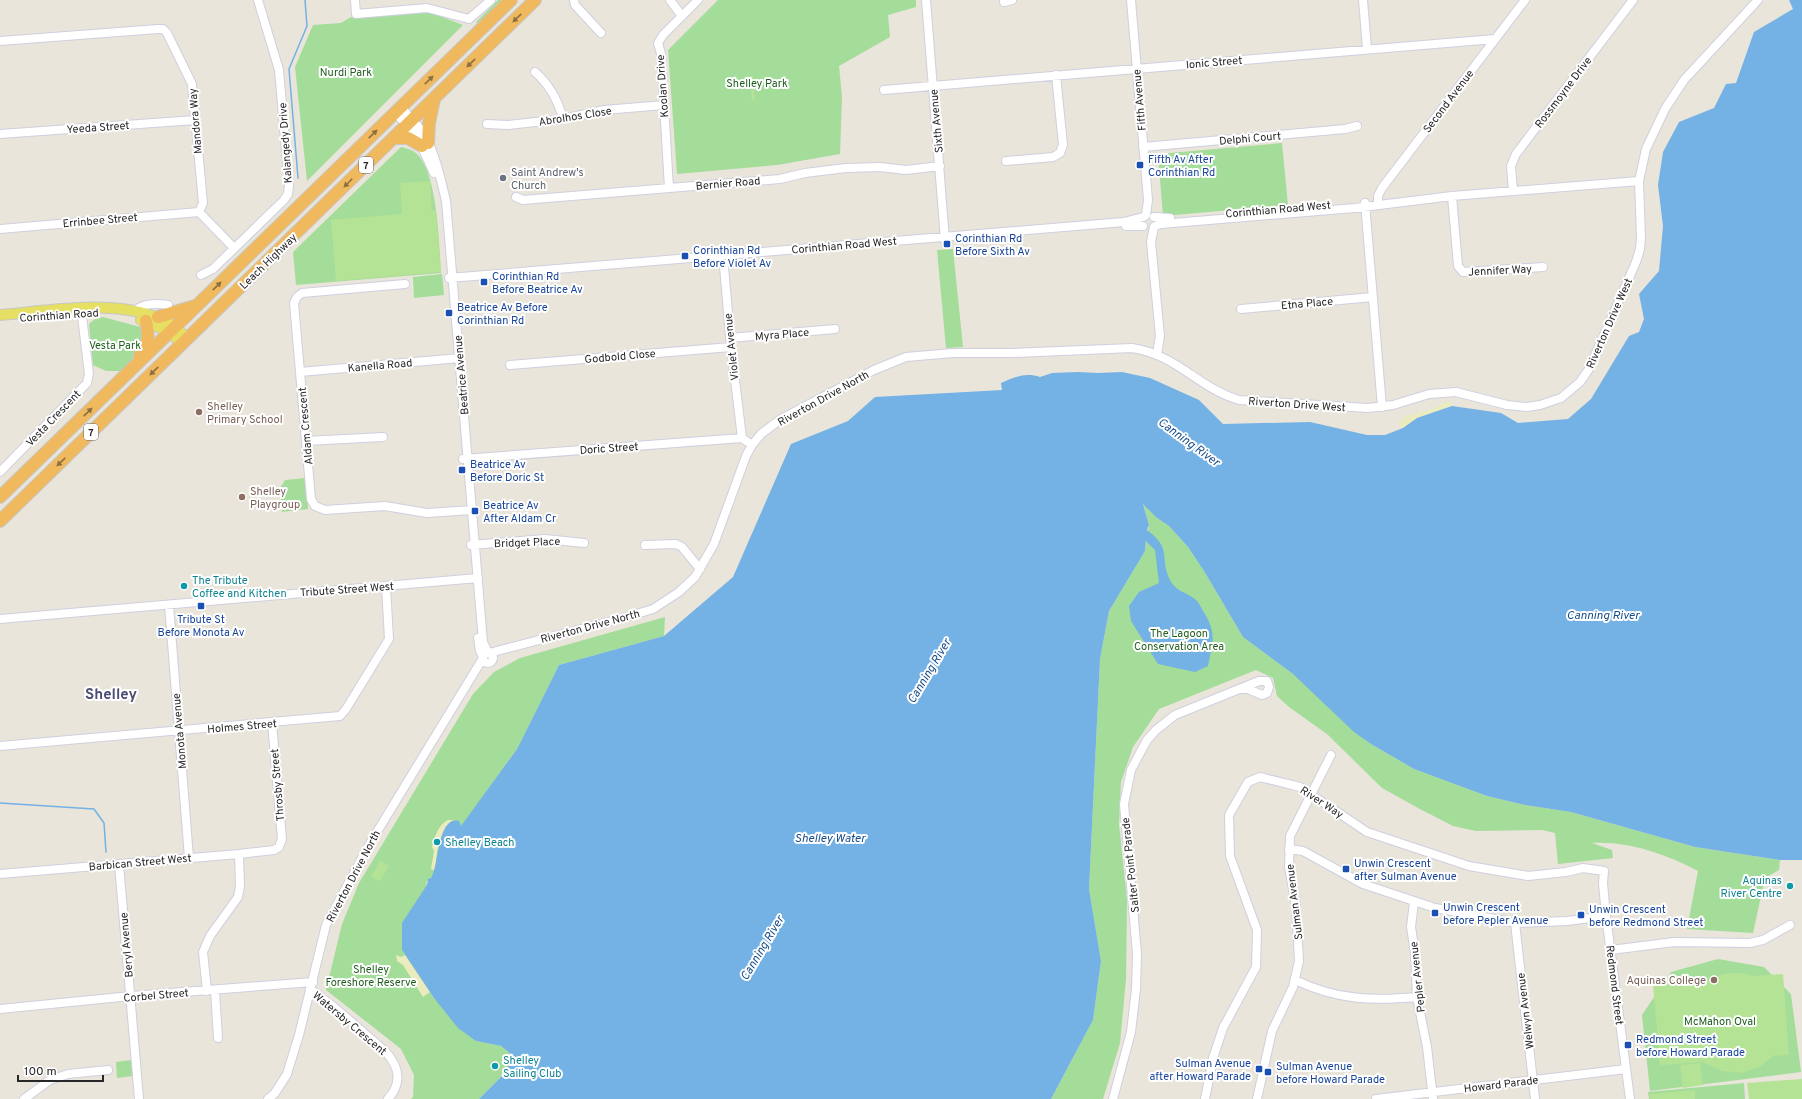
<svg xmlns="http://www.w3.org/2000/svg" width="1802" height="1099" font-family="Overpass,sans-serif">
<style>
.green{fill:#a4dc9a}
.sand{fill:#ebecbe}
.pitch{fill:#b4e396}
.water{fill:#74b1e4}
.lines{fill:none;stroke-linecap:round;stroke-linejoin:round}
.stream{stroke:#74b1e4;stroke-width:1.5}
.minor-casing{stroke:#cfcfe0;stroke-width:10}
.major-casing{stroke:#c7c7c7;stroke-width:12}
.highway-casing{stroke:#c7c7c7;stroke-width:14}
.minor{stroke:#fff;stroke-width:8}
.major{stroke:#e5df63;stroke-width:10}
.highway{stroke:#f1b95d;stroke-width:12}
.oneway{fill:#8c7042}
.transit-dot{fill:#1a4fb4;stroke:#fff;stroke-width:1.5}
.worship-dot{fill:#6b7280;stroke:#fff;stroke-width:1.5}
.education-dot{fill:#8d6e63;stroke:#fff;stroke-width:1.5}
.culture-dot{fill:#0f9aa8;stroke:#fff;stroke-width:1.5}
.labels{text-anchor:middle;stroke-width:4;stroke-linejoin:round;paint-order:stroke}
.shield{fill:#fff;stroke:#686868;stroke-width:1}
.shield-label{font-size:10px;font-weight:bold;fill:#272727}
.street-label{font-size:11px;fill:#272727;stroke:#fff}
.park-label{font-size:11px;fill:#205e1e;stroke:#fff}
.transit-label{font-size:11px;fill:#164399;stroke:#fff;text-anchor:start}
.worship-label{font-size:11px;fill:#5b616d;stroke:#fff;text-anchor:start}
.education-label{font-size:11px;fill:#785e54;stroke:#fff;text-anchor:start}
.culture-label{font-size:11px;fill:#0d838f;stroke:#fff;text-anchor:start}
.water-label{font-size:12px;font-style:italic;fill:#174e8c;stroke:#fff}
.district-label{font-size:15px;font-weight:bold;fill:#4c4c74;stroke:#fff}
</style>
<rect width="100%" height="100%" fill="#e9e5da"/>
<path class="green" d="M498 0H504L479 25 476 22Z
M718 0H916V7L888 15 890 37 839 66 842 97 840 154 777 165 677 174 668 50Z
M427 11 463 25 307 181 295 67 313 25 341 23 351 17Z
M1282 143 1288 205 1163 216 1158 154Z
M401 147C405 148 410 149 413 151 438 165 439 246 441 273L296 285 293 252Z
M953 249 963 347 946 348 937 250Z
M442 274 444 295 414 298 413 277Z
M103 317 144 328V347L121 371H106L93 365 89 324 95 319Z
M306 478 308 509 282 512 280 488 285 480Z
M1143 503 1157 518 1169 526 1188 547 1204 571 1243 637 1293 674 1371 744 1414 769 1487 796 1525 805 1571 812 1695 847 1780 860 1779 870 1765 878 1753 933 1687 929 1698 871C1666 854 1628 841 1592 843L1612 850 1613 858 1558 864 1555 833 1542 830 1476 831 1453 826 1418 808 1382 788 1327 734 1289 707 1277 696 1273 678 1256 670 1159 709 1133 747 1121 782 1119 824 1127 900 1126 979 1120 1043 1103 1099H1051L1093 1020 1101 961 1089 889 1100 659 1109 611 1145 551 1149 525Z
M665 617 664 636 559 665 517 749 461 827 459 823 434 875 426 882 427 885 402 950 434 998 476 1041 501 1046 512 1055 506 1072 479 1099H411L413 1097 414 1075 401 1049 326 990 342 924 359 883 473 694 494 672 520 658Z
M1718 959 1764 967 1791 994 1801 1072 1650 1091 1642 1015 1671 972Z
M131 1060 133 1076 117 1078 116 1062Z
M1744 1083 1745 1099H1649L1648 1092Z"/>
<path class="sand" d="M1449 401 1452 406 1417 418 1403 428 1398 423 1408 415H1414L1421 411 1426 412Z
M448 820H453C440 829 435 856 436 871L431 869 434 851 432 847C435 836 438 825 448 820Z
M396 955 401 957 405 955 430 992 423 997 403 965 397 961Z"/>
<path class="pitch" d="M750 76H753L755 100 752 101Z
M430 181 432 211H436L441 272 336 281 331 220 402 214 400 183Z
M380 861 389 866 380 881 371 877Z
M1727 973H1740L1755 976 1783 974 1789 1055 1773 1056 1761 1066 1742 1073 1722 1071 1703 1062 1660 1065 1653 984 1699 981 1700 987 1714 977Z
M1700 1063 1703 1085 1683 1088 1680 1065Z
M1802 1079V1099H1749L1747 1083Z
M1695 1090V1099H1650L1649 1094Z"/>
<path class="water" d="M1789 0H1802V860H1780L1695 847 1571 812 1525 805 1487 796 1414 769 1371 744 1354 732 1293 674 1243 637 1204 571 1188 547 1169 526 1157 518 1143 504 1149 525 1147 530C1173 549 1159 558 1170 580 1176 592 1187 592 1196 600 1199 603 1201 607 1203 611 1217 633 1213 641 1208 666L1195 672 1158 664 1131 621 1129 606 1139 592 1159 583 1155 550 1146 541 1145 551 1109 611 1100 659 1089 889 1101 961 1093 1020 1051 1099H479L506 1072 512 1055 501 1046 476 1041 458 1028 434 998 402 950V923L427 885 428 879 431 878C439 867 437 815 459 821L461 826 517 749 559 665 664 636 733 577 791 444 848 421 875 397 1002 390 1001 383C1014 377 1026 372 1040 377L1052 373 1078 372 1098 373 1122 372 1150 378 1199 400 1223 424 1310 422 1367 435H1385L1403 428 1417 418 1452 406 1501 413 1518 423 1568 419 1591 399 1629 336 1639 332 1644 319 1639 294 1659 271 1663 226 1658 185 1663 152 1679 122 1714 108 1726 84 1736 83 1754 32 1793 9Z"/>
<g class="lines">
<path class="stream" d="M298 178 289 69 307 26 305 0
M0 803 94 809 104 823 106 852"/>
<g class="minor-casing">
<path id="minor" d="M355 0 356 14 427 8 469 19 491 0
M574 0 575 5 601 33
M670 0 682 16
M926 0 945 240
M1131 0 1148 200 1146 215
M1363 0 1367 49
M1004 2 1012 0
M0 41 158 29H163L167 33 192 84 203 203 199 212 234 248
M535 72C550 85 558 100 563 119
M884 90 1495 39
M401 107C409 116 419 126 425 136 436 156 441 180 446 201L483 642 488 653
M395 113 416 134 434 173
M487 124 508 125 563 119 604 110 664 105
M0 134 195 120
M1143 147 1345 129 1357 126
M1006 161 1053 157 1060 153 1063 145 1056 75
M669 188 661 54 658 43 663 35 698 0
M1513 191 1511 166 1516 154 1633 0
M1452 196 1458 266 1463 272 1543 267
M516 197 523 200 780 179 805 173 846 168 880 167 906 170 940 166
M1365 203 1382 407
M1378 205V196L1382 188 1525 0
M1154 217 1170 218
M1126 226H1143
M1155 226 1161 224 1355 208 1452 196 1639 181
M1154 227 1151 242 1160 336 1157 354
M0 229 199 212
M723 255 731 347 742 438
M201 275 213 269 284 200 288 194 289 186 279 70 258 0
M449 278 1124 222 1143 217
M405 284 302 293 297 297 294 303 311 499 315 506 325 510 385 506 427 513 472 510
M1241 309 1373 297
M134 312C141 303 158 303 168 305
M730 338 835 329
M510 365 731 347
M300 372 460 358
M306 441 383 437
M463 459 742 438 752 445
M0 472 87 383 89 374 81 308
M471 545 545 539 584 543
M645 545 676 544 682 547 700 569
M169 605 189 858
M0 619 478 578
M478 638 480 651 483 657
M489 653 627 617 653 609 679 592 695 577 714 544 746 456 752 445 761 434 781 419 874 370 906 357 953 353H1013L1132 348C1178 355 1198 388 1239 400L1368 408 1393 405 1429 394 1456 392 1507 405 1527 407 1540 405 1561 398 1580 382 1589 369 1636 262 1640 249 1641 237 1639 181 1646 149 1665 109 1684 80 1758 0
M483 658a5 5 0 1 1 10 0a5 5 0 1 1-10 0Z
M0 746 340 716 346 709 389 639 386 586
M1289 849 1303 851 1363 884 1435 908 1517 923 1567 921 1606 916
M119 864 139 1099
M0 874 239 854 274 850 279 847 282 839 272 723
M1414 902 1411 927 1415 953 1417 997 1427 1047 1433 1099
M1515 923 1535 1099
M1611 950 1674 942 1750 943 1763 940 1790 925
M1295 980C1337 1000 1372 1001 1417 997
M310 989 334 1007 386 1052C400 1068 402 1083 388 1099
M207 991 203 952 210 936 238 897 240 886 239 854
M215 991 218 1038
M0 1009 131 996 313 982
M24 1099 50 1080 68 1074 108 1070
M268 1099 275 1093 287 1074 299 1035 326 925 369 845 483 658
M1113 1099 1131 1032 1136 989 1137 954 1124 804 1131 770 1147 740 1156 730 1175 715 1259 681H1267L1269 687 1267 693 1262 695 1248 689H1239
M1205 1099 1213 1058 1223 1028 1256 967 1257 930 1230 856 1229 815 1248 782 1260 777 1300 787 1367 832 1469 866 1528 876 1566 872 1583 868 1604 871 1603 883 1606 916 1630 1099
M1257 1099 1272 1031 1293 987 1299 961 1296 906 1289 867 1290 836 1331 755
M1376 1099 1626 1069"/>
</g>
<g class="major-casing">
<path id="major" d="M0 315C49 311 112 299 158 318 170 322 179 331 188 339
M141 320 170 332 182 344"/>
</g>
<g class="highway-casing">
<path id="highway" d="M393 138H408L422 146
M428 143 429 123 434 99
M158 317 195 306
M140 356C149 343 149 338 146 321
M0 497 511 0
M0 521 535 0"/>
</g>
<use href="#minor" class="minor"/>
<use href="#major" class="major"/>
<use href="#highway" class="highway"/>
</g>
<defs><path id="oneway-solid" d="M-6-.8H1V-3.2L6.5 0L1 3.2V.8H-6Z"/></defs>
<g class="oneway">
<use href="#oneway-solid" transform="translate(517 18) rotate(136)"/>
<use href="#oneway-solid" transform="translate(471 63) rotate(136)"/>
<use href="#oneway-solid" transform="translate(429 80) rotate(-44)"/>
<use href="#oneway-solid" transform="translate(373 134) rotate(-44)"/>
<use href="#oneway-solid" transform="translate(348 183) rotate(135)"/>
<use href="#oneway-solid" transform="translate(217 286) rotate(-44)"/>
<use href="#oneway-solid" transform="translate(154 371) rotate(136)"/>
<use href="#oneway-solid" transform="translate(88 412) rotate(-44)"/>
<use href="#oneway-solid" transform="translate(61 462) rotate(136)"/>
</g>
<g class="transit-dot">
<rect x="1136" y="161" width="8" height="8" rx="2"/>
<rect x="943" y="240" width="8" height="8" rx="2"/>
<rect x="681" y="252" width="8" height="8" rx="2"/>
<rect x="480" y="278" width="8" height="8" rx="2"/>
<rect x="445" y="309" width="8" height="8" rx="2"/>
<rect x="458" y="466" width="8" height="8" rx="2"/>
<rect x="471" y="507" width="8" height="8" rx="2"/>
<rect x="197" y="602" width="8" height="8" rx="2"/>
<rect x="1342" y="865" width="8" height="8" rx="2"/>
<rect x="1431" y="909" width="8" height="8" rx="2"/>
<rect x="1577" y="911" width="8" height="8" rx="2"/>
<rect x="1624" y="1041" width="8" height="8" rx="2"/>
<rect x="1255" y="1065" width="8" height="8" rx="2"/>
<rect x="1264" y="1068" width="8" height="8" rx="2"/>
</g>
<circle class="worship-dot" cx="503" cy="178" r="4"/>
<g class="education-dot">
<circle cx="199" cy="412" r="4"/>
<circle cx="242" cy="497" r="4"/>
<circle cx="1714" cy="980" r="4"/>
</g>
<g class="culture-dot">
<circle cx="184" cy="586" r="4"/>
<circle cx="437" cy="842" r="4"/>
<circle cx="1790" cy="886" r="4"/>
<circle cx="495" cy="1066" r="4"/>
</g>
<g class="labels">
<g class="shield">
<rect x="359" y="157" width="14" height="16" rx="3"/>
<rect x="84" y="424" width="14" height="16" rx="3"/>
</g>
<g class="shield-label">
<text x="366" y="169">7</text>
<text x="91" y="436">7</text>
</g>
<g class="street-label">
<text transform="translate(1214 62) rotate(-5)" y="4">Ionic Street</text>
<text transform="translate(662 86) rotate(-94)" y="4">Koolan Drive</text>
<text transform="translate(1563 92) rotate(-53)" y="4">Rossmoyne Drive</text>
<text transform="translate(1139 100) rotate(-95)" y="4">Fifth Avenue</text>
<text transform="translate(1448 101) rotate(-53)" y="4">Second Avenue</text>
<text transform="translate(575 116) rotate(-9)" y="4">Abrolhos Close</text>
<text transform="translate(195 121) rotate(-95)" y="4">Mandora Way</text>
<text transform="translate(936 121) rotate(-95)" y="4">Sixth Avenue</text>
<text transform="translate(98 127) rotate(-4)" y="4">Yeeda Street</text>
<text transform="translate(1250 138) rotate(-5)" y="4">Delphi Court</text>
<text transform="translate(285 143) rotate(-94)" y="4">Kalangedy Drive</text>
<text transform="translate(728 183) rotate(-5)" y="4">Bernier Road</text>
<text transform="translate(1278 209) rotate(-5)" y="4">Corinthian Road West</text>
<text transform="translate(100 220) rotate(-5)" y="4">Errinbee Street</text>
<text transform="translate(844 245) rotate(-5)" y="4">Corinthian Road West</text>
<text transform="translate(268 261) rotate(-44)" y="4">Leach Highway</text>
<text transform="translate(1500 270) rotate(-3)" y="4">Jennifer Way</text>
<text transform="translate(1307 303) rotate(-5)" y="4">Etna Place</text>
<text transform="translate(59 315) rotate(-4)" y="4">Corinthian Road</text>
<text transform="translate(1609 323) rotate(-66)" y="4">Riverton Drive West</text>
<text transform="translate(782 334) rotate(-5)" y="4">Myra Place</text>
<text transform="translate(731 347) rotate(-96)" y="4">Violet Avenue</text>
<text transform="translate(620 356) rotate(-5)" y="4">Godbold Close</text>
<text transform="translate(380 365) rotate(-5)" y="4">Kanella Road</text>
<text transform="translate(461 375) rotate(-95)" y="4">Beatrice Avenue</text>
<text transform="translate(823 398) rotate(-29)" y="4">Riverton Drive North</text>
<text transform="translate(1297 404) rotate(4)" y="4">Riverton Drive West</text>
<text transform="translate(53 418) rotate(-46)" y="4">Vesta Crescent</text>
<text transform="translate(305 426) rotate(-95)" y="4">Aldam Crescent</text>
<text transform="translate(609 448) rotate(-4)" y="4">Doric Street</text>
<text transform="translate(527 542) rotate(-2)" y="4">Bridget Place</text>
<text transform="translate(347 589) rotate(-4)" y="4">Tribute Street West</text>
<text transform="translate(590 626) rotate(-15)" y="4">Riverton Drive North</text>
<text transform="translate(242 726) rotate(-5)" y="4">Holmes Street</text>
<text transform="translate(179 731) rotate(-95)" y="4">Monota Avenue</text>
<text transform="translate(277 785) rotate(-95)" y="4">Throsby Street</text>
<text transform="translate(1322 802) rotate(33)" y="4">River Way</text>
<text transform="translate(140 862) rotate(-5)" y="4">Barbican Street West</text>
<text transform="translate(1130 865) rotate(-96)" y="4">Salter Point Parade</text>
<text transform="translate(353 876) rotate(-62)" y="4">Riverton Drive North</text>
<text transform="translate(1294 902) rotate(-97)" y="4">Sulman Avenue</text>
<text transform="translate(126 945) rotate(-95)" y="4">Beryl Avenue</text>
<text transform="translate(1417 977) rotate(-96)" y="4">Pepler Avenue</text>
<text transform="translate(1615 985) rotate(83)" y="4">Redmond Street</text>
<text transform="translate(156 995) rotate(-5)" y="4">Corbel Street</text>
<text transform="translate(1525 1011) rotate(-97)" y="4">Welwyn Avenue</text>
<text transform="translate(350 1023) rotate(40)" y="4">Watersby Crescent</text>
<text transform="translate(1501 1084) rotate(-7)" y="4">Howard Parade</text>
</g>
<g class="park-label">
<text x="346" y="76">Nurdi Park</text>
<text x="757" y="87">Shelley Park</text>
<text x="115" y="349">Vesta Park</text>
<text x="1179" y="637">The Lagoon<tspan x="1179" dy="13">Conservation Area</tspan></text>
<text x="371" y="973">Shelley<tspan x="371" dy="13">Foreshore Reserve</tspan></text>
<text x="1720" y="1025">McMahon Oval</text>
</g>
<g class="transit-label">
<text x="1148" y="163">Fifth Av After<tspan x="1148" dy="13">Corinthian Rd</tspan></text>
<text x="955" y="242">Corinthian Rd<tspan x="955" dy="13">Before Sixth Av</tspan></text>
<text x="693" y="254">Corinthian Rd<tspan x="693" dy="13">Before Violet Av</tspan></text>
<text x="492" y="280">Corinthian Rd<tspan x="492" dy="13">Before Beatrice Av</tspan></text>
<text x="457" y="311">Beatrice Av Before<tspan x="457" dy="13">Corinthian Rd</tspan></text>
<text x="470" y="468">Beatrice Av<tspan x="470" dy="13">Before Doric St</tspan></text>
<text x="483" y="509">Beatrice Av<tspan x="483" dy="13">After Aldam Cr</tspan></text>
<text x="201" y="623" text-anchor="middle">Tribute St<tspan x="201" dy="13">Before Monota Av</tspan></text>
<text x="1354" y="867">Unwin Crescent<tspan x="1354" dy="13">after Sulman Avenue</tspan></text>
<text x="1443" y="911">Unwin Crescent<tspan x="1443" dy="13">before Pepler Avenue</tspan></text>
<text x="1589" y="913">Unwin Crescent<tspan x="1589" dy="13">before Redmond Street</tspan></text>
<text x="1636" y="1043">Redmond Street<tspan x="1636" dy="13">before Howard Parade</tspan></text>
<text x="1251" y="1067" text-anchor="end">Sulman Avenue<tspan x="1251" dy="13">after Howard Parade</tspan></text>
<text x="1276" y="1070">Sulman Avenue<tspan x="1276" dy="13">before Howard Parade</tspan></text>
</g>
<g class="worship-label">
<text x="511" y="176">Saint Andrew's<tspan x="511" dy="13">Church</tspan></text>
</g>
<g class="education-label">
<text x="207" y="410">Shelley<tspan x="207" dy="13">Primary School</tspan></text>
<text x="250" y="495">Shelley<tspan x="250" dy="13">Playgroup</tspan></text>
<text x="1706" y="984" text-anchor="end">Aquinas College</text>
</g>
<g class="culture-label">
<text x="192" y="584">The Tribute<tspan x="192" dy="13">Coffee and Kitchen</tspan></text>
<text x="445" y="846">Shelley Beach</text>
<text x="1782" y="884" text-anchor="end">Aquinas<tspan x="1782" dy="13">River Centre</tspan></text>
<text x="503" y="1064">Shelley<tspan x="503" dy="13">Sailing Club</tspan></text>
</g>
<g class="water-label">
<text transform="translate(1189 442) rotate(36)" y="4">Canning River</text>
<text x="1603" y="619">Canning River</text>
<text transform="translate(929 671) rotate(-59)" y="4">Canning River</text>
<text x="830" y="842">Shelley Water</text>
<text transform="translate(762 948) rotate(-59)" y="4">Canning River</text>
</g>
<g class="district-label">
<text x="111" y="699">Shelley</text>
</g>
</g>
<path d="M18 1075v6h85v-6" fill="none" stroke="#272727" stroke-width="2"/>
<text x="24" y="1075" font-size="12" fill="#272727" stroke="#ffffff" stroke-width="3" paint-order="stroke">100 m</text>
</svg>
